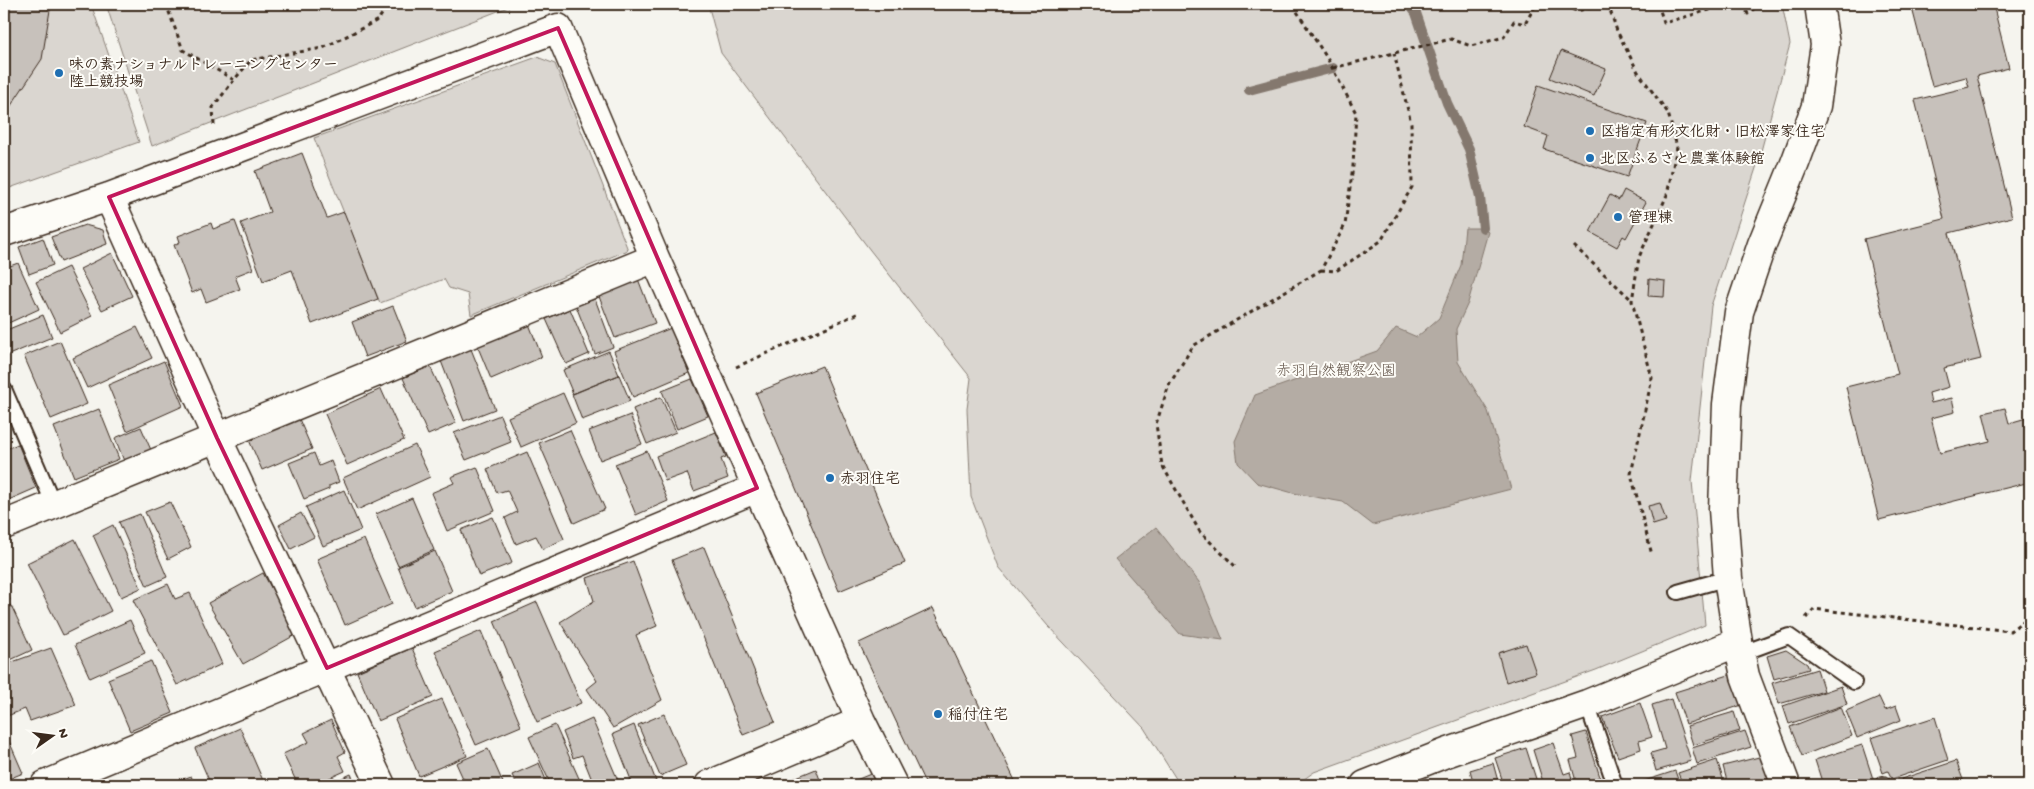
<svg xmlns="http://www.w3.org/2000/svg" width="2034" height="789" font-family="'Gochi Hand','Klee One',sans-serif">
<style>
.green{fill:#dad6d0;stroke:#8a8077}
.water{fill:#b4aca4;stroke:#84786e}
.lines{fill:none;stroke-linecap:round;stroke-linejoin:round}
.stream{stroke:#84786e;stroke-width:10}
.building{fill:#c7c1bb;stroke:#3b2a1e}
.lane-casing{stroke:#3b2a1e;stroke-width:18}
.street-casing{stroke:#3b2a1e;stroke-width:31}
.secondary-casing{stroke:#3b2a1e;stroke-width:31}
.path{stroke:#3b2a1e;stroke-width:3;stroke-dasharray:4 4;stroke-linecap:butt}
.lane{stroke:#fdfcf7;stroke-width:14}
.street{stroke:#fdfcf7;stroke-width:28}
.secondary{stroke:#fdfcf7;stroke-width:28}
.marked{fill:none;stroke:#c2185b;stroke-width:4;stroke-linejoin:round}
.poi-dot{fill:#1f6fb2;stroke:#fdfcf7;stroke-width:2}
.labels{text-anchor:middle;stroke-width:4;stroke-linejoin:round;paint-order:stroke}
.poi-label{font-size:15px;font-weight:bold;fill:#3b2a1e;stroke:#fdfcf7;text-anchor:start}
.park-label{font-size:15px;fill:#63554a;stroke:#fdfcf7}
</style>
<rect width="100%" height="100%" fill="#f5f4ee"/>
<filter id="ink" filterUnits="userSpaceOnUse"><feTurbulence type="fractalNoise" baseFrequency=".02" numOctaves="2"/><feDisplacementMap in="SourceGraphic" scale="10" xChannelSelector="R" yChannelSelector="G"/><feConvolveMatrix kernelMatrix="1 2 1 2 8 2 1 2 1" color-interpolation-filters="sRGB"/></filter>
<g filter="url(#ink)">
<path class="green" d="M4 4H91L139 142 4 190Z
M106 4H516L152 146Z
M708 4H1782L1790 44 1758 162 1711 306 1692 481 1705 625 1596 670 1314 772 1296 785H1180L1144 728 1048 626 998 567 971 497 967 409 971 378 870 250 721 53Z
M537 57 555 64 628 250 471 315 468 294 449 288 444 279 380 303 314 138Z"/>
<path class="water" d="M1465 228H1483L1488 232 1468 303 1456 329 1458 362 1488 411 1511 489 1373 525 1343 502 1293 493 1257 483 1238 463 1235 441 1255 395 1377 351 1396 328 1417 337 1439 318 1461 265Z
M1156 527 1199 582 1223 640 1180 634 1115 559Z"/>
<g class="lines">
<path class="stream" d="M1409 4 1416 13 1447 103 1469 149 1480 197 1483 228
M1249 90 1333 68"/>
</g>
<path class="building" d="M4 4H51L42 59 4 116Z
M1911 4H1993L2009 68 1977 76 2012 217 1949 233 1981 359 1944 368 1949 387 1929 393 1931 403 1952 398 1955 412 1931 418 1940 453 1990 441 1983 413 2005 408 2009 423 2030 417V482L1879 520 1846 387 1898 374 1864 239 1944 219 1915 100 1969 87 1966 77 1932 86Z
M1561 51 1606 69 1594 96 1550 78Z
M1538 85 1647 123 1627 177 1544 149 1548 136 1524 127Z
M302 153 327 218 344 212 378 299 312 324 292 270 263 281 241 223 270 212 255 171Z
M1624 190 1646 202 1626 238 1623 236 1617 247 1590 232 1610 195 1619 200Z
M235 221 253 269 235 276 240 289 206 302 201 289 192 293 174 245 180 242 178 236 211 223 213 229Z
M85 225 103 230 107 244 61 262 51 237Z
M43 238 53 265 29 274 19 247Z
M4 253 10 266 18 263 39 309 4 325Z
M112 253 132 296 102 310 80 269Z
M68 267 92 316 60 332 36 282Z
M638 279 655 323 615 338 598 294Z
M1649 279 1665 281 1664 297 1648 296Z
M595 299 613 347 595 354 576 306Z
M393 306 407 341 365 357 352 322Z
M570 309 589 354 566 364 546 319Z
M43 315 52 337 6 356 4 351V331Z
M529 324 542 357 491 379 477 345Z
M137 327 152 358 87 388 73 358Z
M671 328 689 373 633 397 614 351Z
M60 341 87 404 51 419 24 356Z
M471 349 495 409 464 421 441 361Z
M609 351 619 375 573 394 563 370Z
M164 361 183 406 127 431 108 385Z
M430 366 456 423 428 435 403 378Z
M822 366 905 563 839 591 756 393Z
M619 375 630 401 582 420 572 394Z
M692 379 708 416 677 429 662 391Z
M381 389 404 440 347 465 325 414Z
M563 393 576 423 521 447 508 417Z
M661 397 676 432 647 444 633 409Z
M99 409 119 459 74 477 54 427Z
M500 415 511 442 466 460 454 433Z
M630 415 642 444 600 460 589 431Z
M299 419 312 449 262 470 249 440Z
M141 427 151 450 124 461 115 438Z
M570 430 605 509 574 523 539 443Z
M716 432 726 457 721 459 728 478 694 491 687 473 665 481 656 456Z
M18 444 36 488 4 502V450Z
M415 445 430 477 357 510 343 478Z
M647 451 668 501 636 515 615 464Z
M527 452 564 539 543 549 536 536 516 544 505 518 517 512 507 490 497 493 487 469Z
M314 453 319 466 331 461 339 482 329 486V489L304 499 289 463Z
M477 467 495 511 447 531 431 493 454 483 451 477Z
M344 490 361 530 323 546 306 507Z
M412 498 434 550 398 566 376 514Z
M170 502 191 547 168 559 145 512Z
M1660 503 1666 521 1653 525 1648 506Z
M301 513 314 537 291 549 279 525Z
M140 514 167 577 147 586 119 522Z
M493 517 512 563 479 576 461 530Z
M113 525 141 588 121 597 93 535Z
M75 539 111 611 63 635 27 563Z
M364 539 392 604 345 625 317 559Z
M704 547 775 722 743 735 672 560Z
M435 551 452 591 415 607 398 567Z
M633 561 657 626 636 635 662 700 613 728 587 689 597 681 560 622 594 601 587 578Z
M263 573 297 634 243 664 208 603Z
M168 584 175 599 190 593 222 664 177 685 133 600Z
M4 586 10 600 4 603Z
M537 602 581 703 537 722 494 621Z
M11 605 32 650 4 663V609Z
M933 608 1017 785H926L859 643Z
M130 620 145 653 90 678 75 645Z
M481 631 521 726 476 745 435 651Z
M1526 644 1536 673 1506 682 1498 653Z
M51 648 76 705 30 721 25 709 7 716 4 707V665Z
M412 648 433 697 378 721 357 672Z
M1786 650 1807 664 1809 669 1774 679 1767 656Z
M151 661 173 713 130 731 108 679Z
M1817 669 1824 691 1779 704 1772 683Z
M1732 674 1742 705 1686 724 1675 692Z
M1841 686 1847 704 1789 724 1783 706Z
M1879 697 1885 710 1896 706 1901 720 1857 738 1846 711Z
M442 699 467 756 419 776 395 719Z
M1671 699 1691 761 1656 771 1651 753 1665 749 1652 705Z
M1640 703 1652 737 1639 741 1641 749 1618 757 1602 717Z
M1841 707 1852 736 1802 756 1790 727Z
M1734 712 1740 731 1693 745 1687 726Z
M664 714 686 765 660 776 638 725Z
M1935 717 1948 760 1892 779 1888 771 1883 773 1871 738Z
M592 719 620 785H594L582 755 573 758 563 732Z
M331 720 345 752 338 756 345 771 314 785H298L283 754 309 742 304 733Z
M555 725 582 785H551L529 737Z
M634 725 656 781 647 785H633L613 734Z
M240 728 265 785H211L195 748Z
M1745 731 1751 747 1697 764 1692 748Z
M1586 732 1600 777 1577 785 1570 760 1578 758 1572 736Z
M6 734 23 773 4 781V735Z
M1553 743 1564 774 1570 772 1574 785H1544L1533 750Z
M1862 745 1875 785H1823L1815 760Z
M1526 748 1538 785H1504L1495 758Z
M488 749 504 785H466L456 763Z
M1763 756 1770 785H1728L1723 766Z
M1717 760 1725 785H1683L1678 773Z
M1956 761 1965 785H1904L1901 779Z
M539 763 548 785H517L512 775Z
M1493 763 1499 785H1474L1470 770Z
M816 769 822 785H777Z
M1675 771 1680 785H1629L1635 784Z
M873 773 878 785H844Z
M351 774 356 785H327Z
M191 776 195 785H169Z"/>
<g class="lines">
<g class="lane-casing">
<path id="lane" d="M4 389 54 505
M1678 592 1728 578
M1740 654 1789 636 1854 682
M1587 704 1615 785
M1883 784 1884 785"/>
</g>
<g class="street-casing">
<path id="street" d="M109 197 217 438 381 785
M4 232 109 197 558 28 655 258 861 721 893 785
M4 525 655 258
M45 785 757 488
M709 785 861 721
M1365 785 1446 753 1587 704 1738 642 1745 676 1786 785"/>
</g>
<g class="secondary-casing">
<path id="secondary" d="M1738 642 1728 578 1723 509 1727 404 1739 312 1762 244 1795 163 1816 106 1825 45 1819 4"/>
</g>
<path class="path" d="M166 4 183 50 234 80 251 60 323 48 378 20 389 4
M1557 4 1577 11 1606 4
M1608 4 1617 31 1638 72 1668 113 1677 147 1667 195 1639 257 1632 301 1652 378 1631 474 1652 555
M1658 4 1664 23 1730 4
M1743 4 1748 14 1759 4
M1333 68 1451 39 1471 46 1504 37 1514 21 1525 24 1536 4
M214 125 213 107 234 80
M1574 246 1632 300
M1321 270 1336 271 1381 241 1412 187 1411 123 1394 53
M736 367 859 313
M1235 566 1200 532 1162 465 1156 424 1169 385 1193 346 1321 270 1345 225 1353 166 1356 113 1327 58 1292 4
M1806 618 1814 609 2010 631 2030 616"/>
<use href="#lane" class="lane"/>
<use href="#street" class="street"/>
<use href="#secondary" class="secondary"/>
</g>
</g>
<path class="marked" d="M558 28 757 488 327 668 217 438 109 197Z"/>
<g class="poi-dot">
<circle cx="59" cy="73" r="5"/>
<circle cx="1590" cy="131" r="5"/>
<circle cx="1590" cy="158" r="5"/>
<circle cx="1618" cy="217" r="5"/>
<circle cx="830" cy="478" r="5"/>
<circle cx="938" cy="714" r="5"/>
</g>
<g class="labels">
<g class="poi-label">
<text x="69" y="69">味の素ナショナルトレーニングセンター<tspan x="69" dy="17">陸上競技場</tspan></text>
<text x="1600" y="136">区指定有形文化財・旧松澤家住宅</text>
<text x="1600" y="163">北区ふるさと農業体験館</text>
<text x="1628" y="222">管理棟</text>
<text x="840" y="483">赤羽住宅</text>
<text x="948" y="719">稲付住宅</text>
</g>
<g class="park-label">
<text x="1336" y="375">赤羽自然観察公園</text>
</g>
</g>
<rect width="2034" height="789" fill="none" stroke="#fdfcf7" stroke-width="20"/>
<rect x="10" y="10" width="2014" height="769" fill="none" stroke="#3b2a1e" stroke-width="2" filter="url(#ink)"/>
<g transform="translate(52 736) rotate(76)" stroke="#fdfcf7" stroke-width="4" paint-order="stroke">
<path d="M0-4L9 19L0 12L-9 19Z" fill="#3b2a1e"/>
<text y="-8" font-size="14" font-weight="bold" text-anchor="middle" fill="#3b2a1e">N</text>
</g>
</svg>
